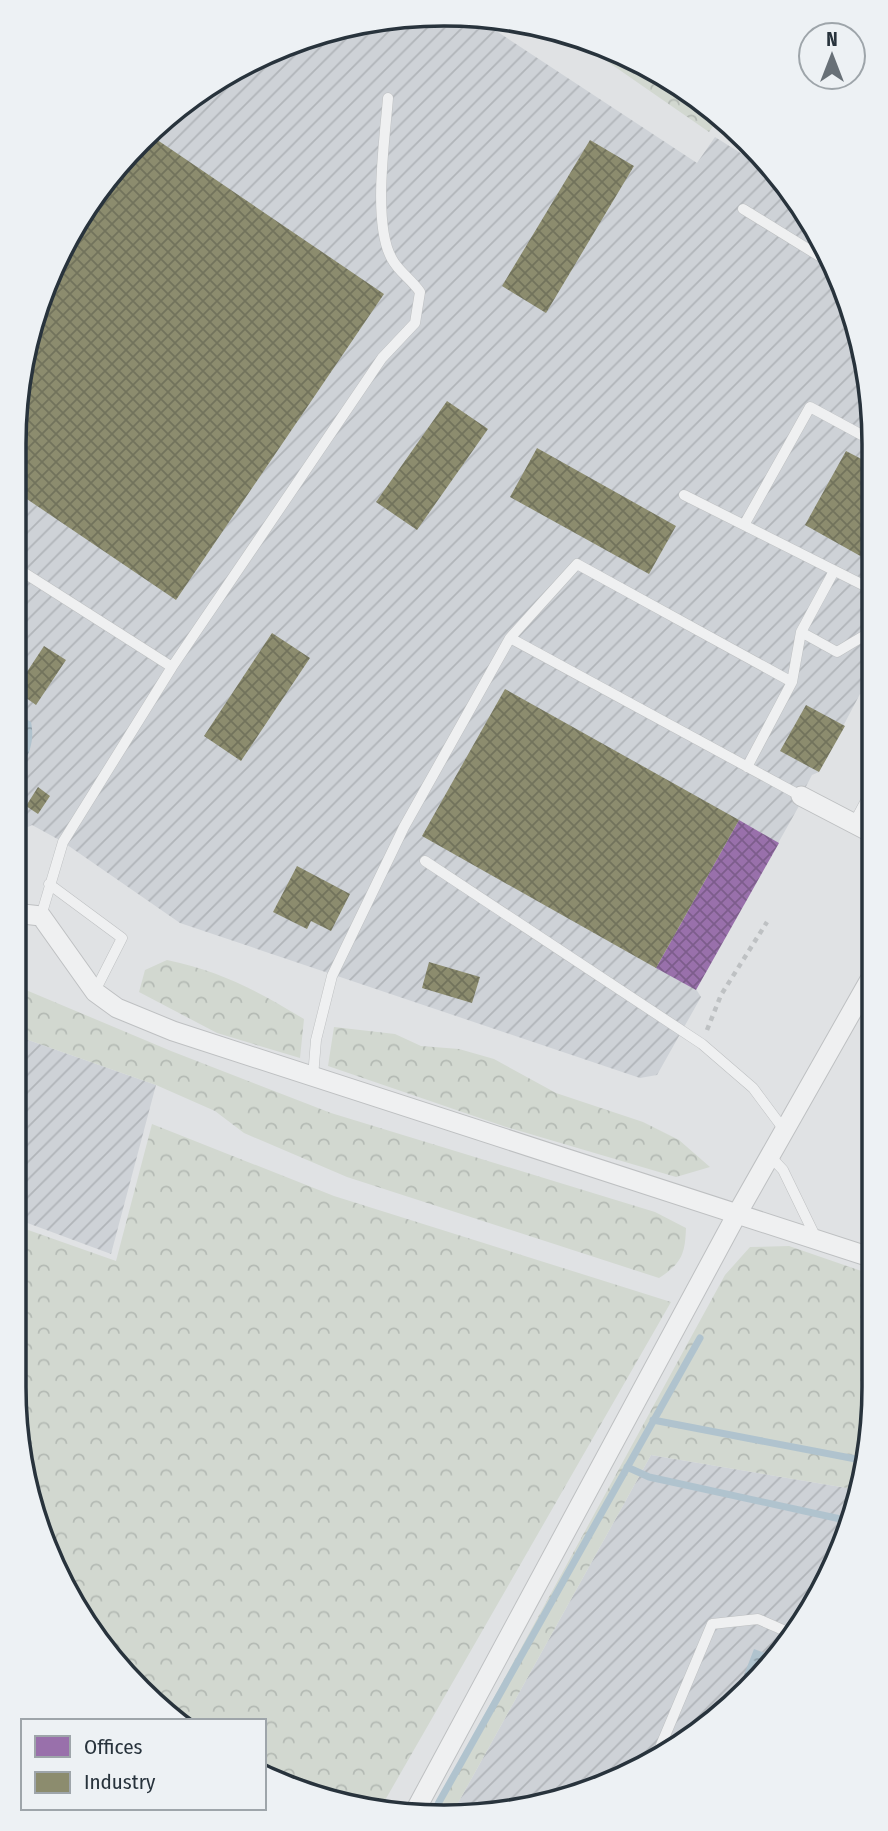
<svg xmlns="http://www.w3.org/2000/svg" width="888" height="1831" font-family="'Fira Sans Condensed',sans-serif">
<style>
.industrial{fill:url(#industrial-furrows)}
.forest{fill:url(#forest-crowns)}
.water{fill:url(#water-ripples)}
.offices{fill:url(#offices-cross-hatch)}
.industry{fill:url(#industry-cross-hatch)}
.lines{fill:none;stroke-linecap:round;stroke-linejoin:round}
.stream{stroke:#b0c3ce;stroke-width:7}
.lane-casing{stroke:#bec0c2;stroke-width:11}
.street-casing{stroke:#bec0c2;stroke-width:21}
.path{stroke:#bec1c3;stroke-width:4.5;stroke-dasharray:5 5;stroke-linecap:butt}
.lane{stroke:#eff0f1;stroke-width:10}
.street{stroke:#eff0f1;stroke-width:19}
.rim{fill:none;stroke:#28333c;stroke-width:3.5}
</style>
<defs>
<pattern id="industrial-furrows" width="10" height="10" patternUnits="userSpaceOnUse" patternTransform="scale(1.75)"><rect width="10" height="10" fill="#ced2d7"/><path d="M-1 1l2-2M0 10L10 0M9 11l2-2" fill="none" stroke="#b1b5b9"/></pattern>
<pattern id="forest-crowns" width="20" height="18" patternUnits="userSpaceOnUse" patternTransform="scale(1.75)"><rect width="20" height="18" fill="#d2d8d0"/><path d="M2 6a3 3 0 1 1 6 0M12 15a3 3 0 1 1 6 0" fill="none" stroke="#b4bab4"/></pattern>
<pattern id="water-ripples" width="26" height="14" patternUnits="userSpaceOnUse" patternTransform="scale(1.75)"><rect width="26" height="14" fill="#b0c3ce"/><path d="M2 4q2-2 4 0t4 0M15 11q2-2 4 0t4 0" fill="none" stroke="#8f9fa8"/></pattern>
<pattern id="offices-cross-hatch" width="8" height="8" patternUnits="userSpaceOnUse" patternTransform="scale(1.75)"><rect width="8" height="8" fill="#9970ab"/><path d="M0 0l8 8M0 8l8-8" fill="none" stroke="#7d5d8c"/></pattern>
<pattern id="industry-cross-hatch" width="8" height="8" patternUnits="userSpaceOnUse" patternTransform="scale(1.75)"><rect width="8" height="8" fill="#8c8c6e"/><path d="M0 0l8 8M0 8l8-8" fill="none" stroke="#72735c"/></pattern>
</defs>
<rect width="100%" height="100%" fill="#e0e2e4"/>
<path class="industrial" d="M472 15 697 163 715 137 774 174 801 205 851 305 870 388 871 695 860 694 819 772 812 775 801 796 799 806 696 989 701 997 657 1075 640 1078 180 923 63 842 32 825 15 833V416L58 254 160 121 305 37Z
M14 1035 156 1085 111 1254 14 1218Z
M651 1455 853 1489 830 1577 748 1691 635 1772 500 1813 453 1812Z"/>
<path class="forest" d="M582 44 634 58 713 111 718 119 709 132Z
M167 960C223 972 255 990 304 1019L300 1058 217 1033 139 992 145 970Z
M14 985 171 1051 331 1113 655 1212 686 1228C685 1254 682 1263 659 1278L347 1177 244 1133 215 1111 156 1085 14 1035Z
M334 1027 395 1034 421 1046 459 1049 494 1059 556 1093 643 1122 679 1140 710 1167 676 1177 506 1127 328 1066Z
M152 1124 334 1196 671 1302 380 1809H360L264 1773V1721H185L103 1649 37 1526 14 1387V1225L116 1261Z
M789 1246 873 1275V1415L853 1489 651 1455 453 1812 432 1811 725 1275 750 1247Z"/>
<path class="water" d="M15 712 31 722C36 746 25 761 15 780Z
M754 1649 773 1656 748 1691 734 1701Z"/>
<path class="offices" d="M739 820 779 843 696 990 656 968Z"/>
<path class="industry" d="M150 135 384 294 176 600 15 491V416L58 254Z
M590 140 634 166 546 313 502 286Z
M447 401 488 429 417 530 376 502Z
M537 448 676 526 649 574 510 497Z
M846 451 871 464V562L805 525Z
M272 633 310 658 241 761 204 736Z
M44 646 66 660 36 705 15 690Z
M505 689 739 820 656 968 422 836Z
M806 705 845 726 819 772 780 751Z
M38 787 50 796 38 814 26 806Z
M297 866 350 894 331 931 311 921 307 929 273 912Z
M429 962 480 977 472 1003 422 988Z"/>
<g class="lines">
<path class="stream" d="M653 1420 861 1460
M627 1467 649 1477 845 1520
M434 1811 700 1338"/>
<g class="lane-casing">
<path id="lane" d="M743 209 829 262
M684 495 871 589
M744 525 810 407 871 440
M15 567 172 667
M801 632 837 652 867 634 871 628
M510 638 801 796
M747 767 792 682 801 632 834 571
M854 823 871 791
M425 861 702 1044 753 1088 785 1131
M49 884 122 938 95 991
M41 916 63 842 172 667 382 358 415 323 420 292C412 280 398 271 392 259 372 224 385 138 388 98
M313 1077 316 1040 332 976 404 827 510 638 577 564 792 682
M771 1157 783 1170 816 1238
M656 1757 712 1624 758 1619 790 1633"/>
</g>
<g class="street-casing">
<path id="street" d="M801 796 872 833
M14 913 41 916 95 992 117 1008 173 1031 873 1258
M415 1811 737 1214 872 976"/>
</g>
<path class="path" d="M707 1030 721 995 767 922"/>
<use href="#lane" class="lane"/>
<use href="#street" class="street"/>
</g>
<path d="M0 0H888V1831H0ZM444 26H444A418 418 0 0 1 862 444V1387A418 418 0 0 1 444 1805H444A418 418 0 0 1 26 1387V444A418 418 0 0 1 444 26Z" fill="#edf1f4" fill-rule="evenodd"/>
<path class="rim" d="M444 26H444A418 418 0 0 1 862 444V1387A418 418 0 0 1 444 1805H444A418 418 0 0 1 26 1387V444A418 418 0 0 1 444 26Z"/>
<rect x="21" y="1719" width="245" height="91" fill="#edf1f4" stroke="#9ea5aa" stroke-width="2"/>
<rect x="35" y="1736" width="35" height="21" fill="#9970ab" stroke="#9ea5aa" stroke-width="2"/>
<text x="84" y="1754" font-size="21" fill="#28333c">Offices</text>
<rect x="35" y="1772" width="35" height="21" fill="#8c8c6e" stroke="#9ea5aa" stroke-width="2"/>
<text x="84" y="1789" font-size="21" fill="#28333c">Industry</text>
<g transform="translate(832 56)"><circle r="33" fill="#edf1f4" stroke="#9ea5aa" stroke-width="2"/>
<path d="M0-5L12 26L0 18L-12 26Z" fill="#687077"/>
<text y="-10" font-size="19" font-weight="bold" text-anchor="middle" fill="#28333c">N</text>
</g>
</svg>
